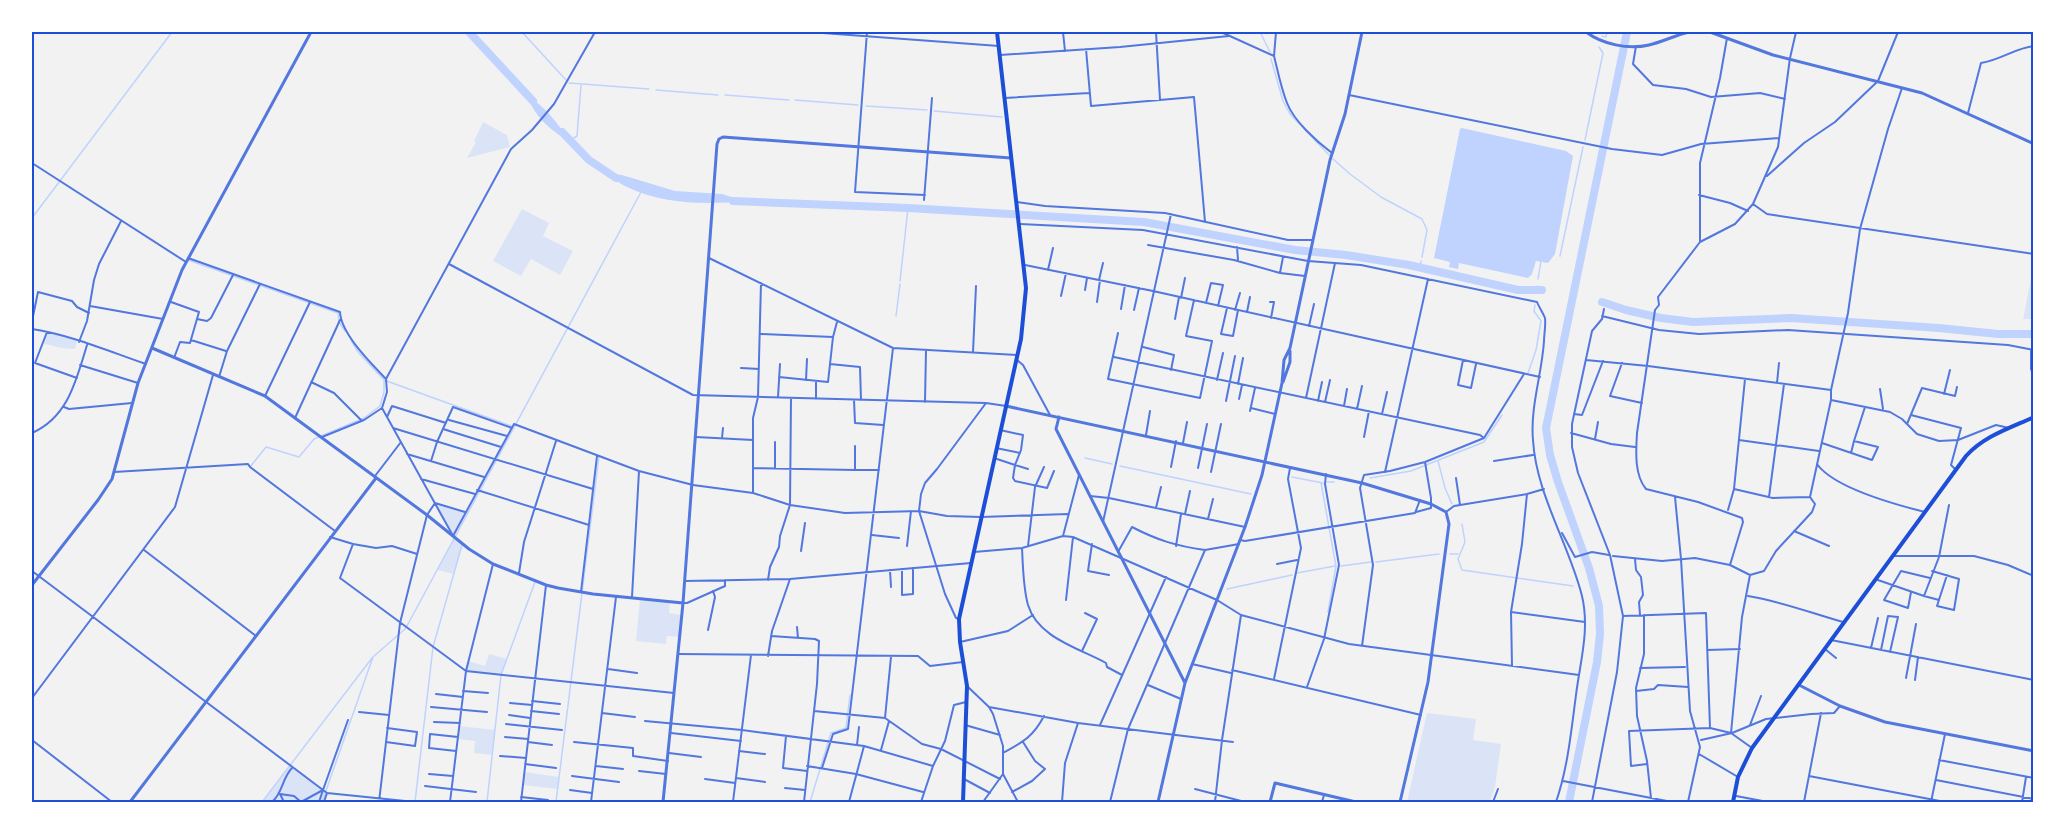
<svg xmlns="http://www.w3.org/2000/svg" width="2065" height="834" font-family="Karla,sans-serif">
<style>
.green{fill:#dbe4f7}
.water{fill:#bfd3fe}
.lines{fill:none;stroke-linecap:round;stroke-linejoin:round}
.stream{stroke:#bfd3fe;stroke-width:1.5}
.river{stroke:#bfd3fe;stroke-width:8}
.pedestrian{stroke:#5277de;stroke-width:2}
.minor{stroke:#5277de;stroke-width:2}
.tertiary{stroke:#5277de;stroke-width:3}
.secondary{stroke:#1d4ed8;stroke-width:4}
.primary{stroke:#1d4ed8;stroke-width:4}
.neatline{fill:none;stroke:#1d4ed8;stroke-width:2}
</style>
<rect width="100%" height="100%" fill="#f2f2f2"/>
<path class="green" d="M483 122 507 135 510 147 467 158 476 142 474 141Z
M522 209 549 223 543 236 573 251 560 275 531 259 521 276 493 261Z
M2033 270V319H2023L2032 274Z
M47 331 59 333 77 341 75 349 61 348 42 343Z
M435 503 465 512 453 536Z
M455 537 463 544 454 574 437 570Z
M640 599 670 601 669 613 682 615 680 637 667 636 666 644 636 641Z
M489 654 507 659 501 675 466 671 468 661 485 666Z
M1427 713 1476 719 1473 740 1501 744 1495 787 1490 802H1407Z
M459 726 495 730 492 755 474 753 475 741 458 739Z
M289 766 327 793 324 802H262Z
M524 772 559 777 558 789 523 785Z"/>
<path class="water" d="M526 95C545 106 557 122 569 141 547 128 537 118 526 95Z
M1462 128 1566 151 1573 156 1555 254 1548 263 1536 261 1532 274 1528 278 1459 263 1458 269 1449 267 1450 262 1434 258 1460 129Z
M607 173 622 175 675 191 722 194 744 201C707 205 661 204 627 187 620 184 613 178 607 173Z"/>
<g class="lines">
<path class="stream" d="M522 32 566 80
M1260 32 1270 52
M1602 36 1606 37 1607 32
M1271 59 1283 101 1290 114 1329 155
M569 83 649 89
M656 90 718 95
M725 95 789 100
M795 100 858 105
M866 106 927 110
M934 111 1002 117
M1585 140 1603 53 1599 47
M569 141 577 136 581 85
M1333 159 1350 174 1381 197 1422 219 1427 230 1422 257
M32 218 172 32
M1560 256 1583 147
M188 260 338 313 339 322 345 331
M1420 267 1421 261
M1538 279 1541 261
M900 281 908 208
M1537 293V286
M896 316 900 284
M351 340 358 352 384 380
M1528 373 1536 350 1541 321 1534 311 1535 305
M1085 458 1112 464
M1438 461 1445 488 1452 504
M1120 466 1251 494
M250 467 266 447 299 457 314 439 364 418 380 406 384 392V380L511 426
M1292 477 1323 483
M1370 478 1411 471 1484 442 1502 415
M1327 482H1334
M1321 483 1336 566 1328 612
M1462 524 1465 542 1458 559 1462 570 1573 586
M1450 554H1458
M1376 562 1439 554
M1341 566 1371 562
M1297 573 1335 566
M1227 589 1292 575
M262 802 372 658
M322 802 373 657 405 629 408 624 641 192
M415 802 433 647 462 545
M487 802 501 675 535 582
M556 802 599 456
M810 802 831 733 846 728 850 695"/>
<path class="river" d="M469 32 533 101
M562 132 589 160 616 178
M733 201 908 208 1144 222 1295 250 1346 255 1409 265 1518 290H1542
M1602 302 1626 310 1661 318 1693 322 1791 318 1939 328 1998 334H2034
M1569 802 1597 662 1600 634 1599 606 1589 568 1558 482 1550 455 1546 428 1627 32"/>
<path class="pedestrian" d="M272 802C283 793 282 778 292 768
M284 802 280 794 294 796 301 802
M301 802 323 790 319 802"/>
<path class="minor" d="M809 32 999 46
M867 32 855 192 925 195
M1063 32 1065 51
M1156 32 1160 100
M1221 32 1274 56 1276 32
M1636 46 1633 64 1653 85 1686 89 1711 97 1760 93 1785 99
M1086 49 1091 106 1194 97 1205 222
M1000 55 1120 47 1229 36
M1274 56C1278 72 1281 88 1287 103 1294 121 1316 141 1332 153
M1349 95 1612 149 1662 155 1701 144 1779 138
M1005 98 1089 93
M1968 113 1981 63C2001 60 2015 48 2034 46
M32 163 186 262
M1767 176 1804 143 1835 122 1878 81 1898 32
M1699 195 1730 203 1748 211
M924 200 932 98
M1017 202 1045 206 1165 213 1288 240H1313
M1753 204 1767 214 2034 254
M1020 224 1143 230 1308 261 1361 265 1537 302C1539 307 1543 313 1545 318 1546 325 1544 334 1544 341 1542 374 1530 407 1533 440 1536 494 1569 544 1582 596 1590 630 1580 662 1576 695 1571 732 1568 767 1556 802
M1700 242V163L1720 78 1727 38
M1148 245 1234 260 1280 273 1305 276
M1237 247 1238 260
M188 258 340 312C341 334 371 363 385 378
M709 258 893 348 1017 355
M449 264 693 395 986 403 1006 406
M1025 265 1153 291 1540 377
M1048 270 1053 248
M1280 273 1283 257
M1099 280 1103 263
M1085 290 1087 278
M1061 296 1066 273
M1181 298 1185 278
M171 302 199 312 190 343 180 342 174 358
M1097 302 1100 280
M1270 302H1274L1271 318
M1206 303 1211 283 1223 285 1218 306
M90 306 163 319
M1227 308 1221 334 1233 336 1238 310
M1121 309 1125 285
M1134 310 1139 288
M1235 310 1240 293
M1247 312 1250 297
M1602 316 1659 330 1699 334 1788 330 2008 345 2034 350
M197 319 207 321 211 318 233 275
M1175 319 1179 297
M32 321 38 292 72 301 77 307 89 313
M1309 326 1314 304
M32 329C71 335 108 351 146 364
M47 332 35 363 77 378
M1118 333 1108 379 1200 398 1212 341 1186 336 1194 300
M761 334 833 337
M191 340 226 351
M79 342 87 321 94 280 99 264 121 221
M1143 347 1174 355 1171 370
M2031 350V369L2034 377
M973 352 976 286
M1114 357 1480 435 1484 438
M1017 360 1023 365 1050 415
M1463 360 1458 385 1471 388 1476 364
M1586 360 1648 366 1831 390
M1622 363 1610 396 1642 403
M830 364 860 367 861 400
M80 365 138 383
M741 368 759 369
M219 377 227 351 260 284
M779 377 828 382 833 337 837 322
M806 380 807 359
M1217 380 1223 353
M311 382 334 393 361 420
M1777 383 1779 363
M1238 384 1243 358
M1880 389 1883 409
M1944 394 1950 370
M265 396 310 302
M778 397 780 364
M1306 398 1335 263
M816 399V381
M1239 399 1242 385
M854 400 855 423 883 425
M1831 400 1890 412 1902 419 1917 434 1939 441 1958 440 1996 425 2009 428
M1226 401 1235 356
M1318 401 1322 382
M925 402 926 350
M1325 402 1330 380
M1344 406 1347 389
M64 407 69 409 132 403
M382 408 452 534
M1251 408 1275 414
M1357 409 1362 386
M1250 411 1255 388
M1382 414 1387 392
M1574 414 1582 415 1603 361
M1911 415 1961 428 1951 465 1956 470
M387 417 392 406 446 423
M295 418 340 320
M449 420 507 436
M1907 424 1922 388 1955 396 1957 387
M393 428 593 489
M443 429 501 447
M1000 430 1023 435 1021 450 1015 465 1028 469
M32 433C68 417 76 381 87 345
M1571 433 1611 444 1635 447
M1146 435 1150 411
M322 437 364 420 382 408 387 392 386 379 511 149 532 130 554 104 595 32
M696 437 753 440
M1364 437 1369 411
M722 438 723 428
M1595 439 1598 422
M1739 440 1819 451
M1854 441 1865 407
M1183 443 1187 422
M1822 443 1872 460 1878 447 1854 441 1851 453
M996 448 1020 453
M407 454 484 477
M994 458 1015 465 1013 478 1015 481 1047 488 1054 471
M431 461 437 442 453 407 512 428
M1494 461 1533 455
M1817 464C1834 488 1897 505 1925 512
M1171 467 1176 441
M753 468 855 470V446
M775 468V442
M1198 468 1207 424
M855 470H879
M114 472 248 464 250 467 335 531
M1211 472 1221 424
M1385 472 1428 279
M375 476 401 442
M1456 478 1460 505
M421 479 475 494
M1734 489 1773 498 1810 497
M477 490 589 525
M753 493V418L758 397 761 283
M1090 496 1109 498 1245 527
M1675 497 1681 559 1690 711 1700 747 1688 802
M1769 497 1784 384
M1156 508 1161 487
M1728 510 1734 489 1745 379
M1416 512 1431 508V498L1425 462
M1446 512 1454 506 1527 494 1544 489
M1185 514 1190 491
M1208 519 1213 499
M1103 522 1171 214
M1794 531 1829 546
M1562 533 1575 557 1592 552 1609 555
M872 535 899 538
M453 536 514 424 639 471 693 485 753 493 790 505 845 513 919 511 947 516 981 517 1068 514
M1063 536 1079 475
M330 537 353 544 340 578 466 671 674 693
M1240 540 1245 541 1415 513 1420 500
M353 544 376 548 392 546 417 554
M1092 544 1088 571 1109 575
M907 546 911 511
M1028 546 1035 487 1044 467
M1176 546 1181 514
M1022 548C1023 566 1023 587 1028 605 1038 638 1079 648 1106 663L1107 667 1122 675
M144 550 256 636
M801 551 805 523
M974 552 1022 548 1063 536 1073 537 1217 600 1241 615 1349 644 1579 675
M1118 552 1132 527C1157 540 1176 546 1205 550
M1613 556 1662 561 1695 558 1730 565 1750 575 1764 571 1776 551 1812 512 1815 504 1810 497 1831 400V390L1848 313 1860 229 1888 129 1902 88
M1893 556H1974L2008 565 2034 576
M1635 559 1636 570 1641 577 1643 595 1639 602 1640 615
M1277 564 1297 560
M1730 565 1743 522 1742 518 1698 502 1646 489C1634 475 1636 450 1637 433L1655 310 1659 305 1658 297 1700 242 1735 224 1753 204 1778 147 1790 58 1796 32
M902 569V595L913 594V568
M890 570 891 587
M32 571 327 793 415 802
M1932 571 1959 579 1954 610 1937 606 1947 575
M519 573 524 542 556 441
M1875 579 1924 596 1939 557 1949 505
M768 580 770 567 779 547 780 536 790 505 791 398
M685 581 790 579 971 563
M581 592 597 456
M1911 592 1908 608 1884 600 1901 571 1930 578
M1748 596C1780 601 1811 613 1843 622
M1924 596 1939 600
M632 597 639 471
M1066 600 1073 537
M683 603H687L725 586V580
M1511 612 1585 622
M1644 615V654L1636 688 1637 716 1647 761 1651 798
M1623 616 1706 613 1710 728
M959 619 956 618 945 594 919 511 921 494 925 483 937 469 986 403
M797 627 798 638
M708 630 715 597 713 591
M771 636 815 639 819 641 817 684 804 802
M1831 640 2034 680
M960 642 1008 631 1033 615
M1362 646 1373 565 1360 488 1364 475 1390 471 1425 462 1484 438 1524 374
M1871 648 1878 618
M1825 649 1836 658
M1707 650 1740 649
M1881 650 1888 616 1898 617 1890 652
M1082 651 1097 619 1085 613
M678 654 918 656 930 666 963 662
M768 656 772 631 790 579
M1192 664 1231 673
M1512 666 1511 612 1522 544 1527 494
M1640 668 1685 667
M608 669 637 673
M1232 670 1421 715
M1906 678 1916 624
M1274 679 1301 548 1288 479 1290 468
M1915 680 1918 657
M1148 685 1181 699
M967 686 989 707 993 714 1003 746V774L983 802
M1307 687 1324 639 1339 565 1325 484 1326 474
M463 691 488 693
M1636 691 1654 689 1658 685 1688 687
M436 694 463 697
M32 698 175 507 213 375
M532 701 560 704
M510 703 532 705
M431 707 487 712
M989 707 1078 723 1233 742
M531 711 559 714
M814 711 885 718 922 744 941 749 1000 779
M359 712 389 715
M602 713 635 717
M509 715 530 718
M885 718 891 657
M645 721 742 730 864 746 933 766
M434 722 460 723
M506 724 562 730
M965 725 1000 735
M1100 725 1166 577
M1750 725 1761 696
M671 733 741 741
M1731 733 1742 617 1750 575
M786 736 783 768 807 771
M505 737 528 739
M32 740 112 802
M1701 740 1732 733 1766 719 1811 714 1834 713 1840 706
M386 742 415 746 417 732 387 728
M528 742 552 745
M574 742 633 748V756L668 761
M857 745 859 727
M881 750 889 721
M456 751 429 748 430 734 458 737
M739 751 765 754
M669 753 701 757
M1003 753C1023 742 1033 737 1044 716
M1699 754 1738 777
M500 756 526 758
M1939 760 2034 778
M525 764 556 768
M1647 764 1631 766 1629 731 1710 728 1731 733 1752 748
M596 766 623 769
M807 766 856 774 923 792
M822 768 833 734 848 729 893 348
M639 771 666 774
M429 774 453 776
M1003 774 1018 802
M572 776 619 782
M1809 776 1945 802
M736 778 765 782
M705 779 735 783
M964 779 990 793
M1936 780 2034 799
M1563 781 1672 802
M425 786 476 792
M785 788 805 790
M1195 789 1245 802
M323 790 348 720
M570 790 592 793
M1012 792 1032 781 1045 769 1035 761 1023 742
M1736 796 1768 802
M521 797 548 800
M324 802 327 793
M379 802 400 623 427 515 435 503 465 512
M450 802 466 671 493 564
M521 802 546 585
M591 802 616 597
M733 802 751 655
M849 802 864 746
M921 802 933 766 945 741 954 705 966 702
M1062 802 1065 763 1078 723
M1110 802 1128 729 1205 550 1239 544
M1215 802 1222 740 1241 615
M1322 802 1324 795
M1493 802 1498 789
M1592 802 1617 672 1623 616 1610 555 1578 473 1572 447V424L1592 331 1602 319 1604 309
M1804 802 1821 713
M1931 802 1945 734
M2022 802 2026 777"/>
<path class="tertiary" d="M1586 32C1602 44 1628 50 1649 45 1662 42 1676 35 1689 32
M1710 32 1773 55 1922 93 2034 144
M152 348 265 396 427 515 469 549 493 564 546 585 558 588 593 594 683 603 663 802
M1283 382 1290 362V351
M1006 406 1362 483 1431 504 1446 512 1449 524 1428 682 1400 802
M1059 417 1056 429 1185 683
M32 585 98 500 112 479 138 383 182 270 311 32
M683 603 717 144 719 139 723 137 1011 158
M1799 685 1840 706 1885 722 2034 751
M130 802 376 478
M1158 802 1185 683 1245 527 1262 475 1282 383 1284 360 1290 348 1330 160 1345 114 1362 32
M1270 802 1275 783 1356 802"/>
<path class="secondary" d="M1733 802 1738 777 1752 748 1966 456C1984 436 2010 428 2034 417"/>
<path class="primary" d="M963 802 967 686 960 642 959 619 1021 339 1026 288 997 32"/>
</g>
<rect width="2065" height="834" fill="none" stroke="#ffffff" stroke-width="66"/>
<rect x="33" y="33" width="1999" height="768" class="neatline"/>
</svg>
